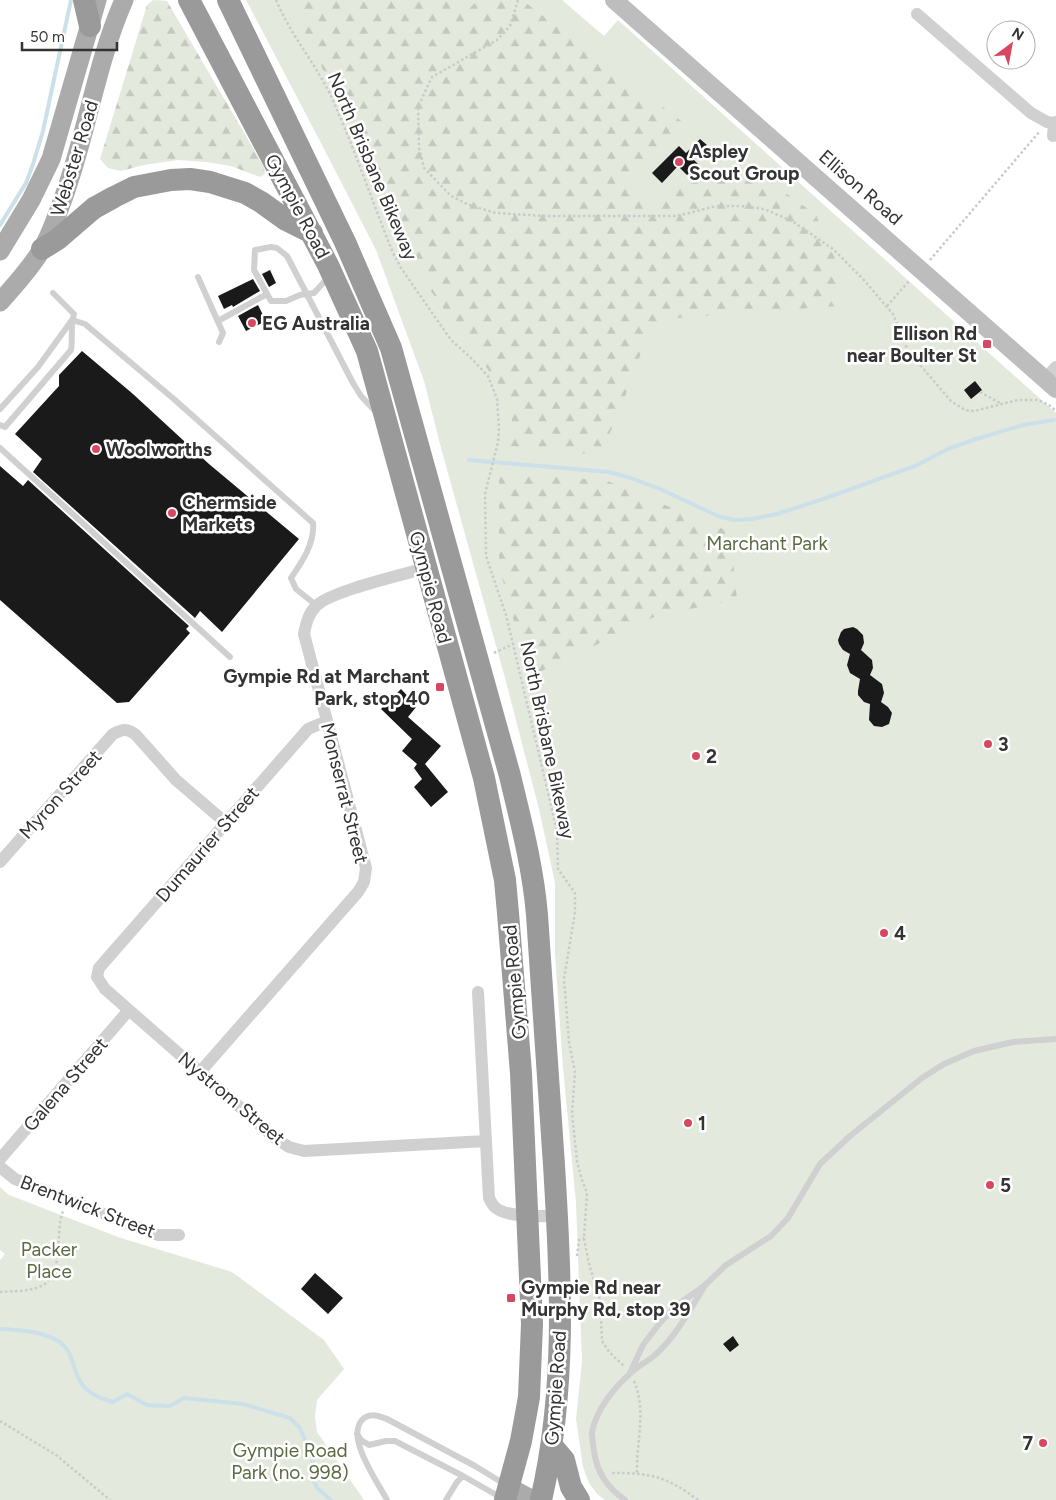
<svg xmlns="http://www.w3.org/2000/svg" width="1056" height="1500" font-family="Figtree,sans-serif">
<style>
.green{fill:#e4e9dd}
.forest{fill:url(#forest-firs)}
.lines{fill:none;stroke-linecap:round;stroke-linejoin:round}
.stream{stroke:#cbe0e8;stroke-width:4}
.building{fill:#1a1a1a}
.path{stroke:#cacaca;stroke-width:2.5;stroke-dasharray:2.5 2.5;stroke-linecap:butt}
.lane{stroke:#d0d0d0;stroke-width:6}
.street{stroke:#d0d0d0;stroke-width:12}
.secondary{stroke:#bdbdbd;stroke-width:18}
.primary{stroke:#ababab;stroke-width:19}
.highway{stroke:#9a9a9a;stroke-width:22}
.poi-dot{fill:#d84762;stroke:#fff;stroke-width:2}
.labels{text-anchor:middle;stroke-width:5;stroke-linejoin:round;paint-order:stroke}
.poi-label{font-size:19px;font-weight:bold;fill:#333;stroke:#fff;text-anchor:start}
.street-label{font-size:19px;fill:#333;stroke:#fff}
.park-label{font-size:19px;fill:#5b6c43;stroke:#fff}
</style>
<defs>
<pattern id="forest-firs" width="22" height="20" patternUnits="userSpaceOnUse" patternTransform="scale(1.25)"><rect width="22" height="20" fill="#e4e9dd"/><path d="M5 1l3.5 6h-7zM16 11l3.5 6h-7z" fill="#c4c8be"/></pattern>
</defs>
<rect width="100%" height="100%" fill="#fff"/>
<path class="green" d="M246 0H562L604 36 618 20 1056 413V1500H605L597 1494 589 1483 583 1467 576 1419 582 1362 576 1203 563 1068 555 954V883L539 809 505 678 441 448 424 381 376 250 321 143Z
M0 1187 9 1195 118 1237 232 1272 324 1340 344 1369 317 1400 315 1417 317 1432 364 1500H0V1260L5 1254 0 1250Z"/>
<path class="forest" d="M153 0 167 1 264 167 265 174 260 177 231 166 206 162 178 160 144 165 121 171 108 168 100 159 147 5Z
M289 0H454L465 13 478 0H522L689 127 642 161 627 193 645 204 719 171 760 174 816 215 845 281 837 306 666 319 648 334 620 410 600 455 510 446 513 404 417 272 362 149Z
M499 474 605 480 730 532 737 599 654 617 529 677 499 566Z"/>
<g class="lines">
<path class="stream" d="M0 225 26 183 33 164 43 131 71 0
M469 460 609 472 631 478 660 489 718 516 733 520 752 519 777 514 823 499 915 466 948 449 976 439 1023 425 1054 420
M0 1329C20 1330 42 1331 60 1342 72 1351 73 1367 79 1379 85 1393 100 1398 113 1402L127 1394 147 1405 170 1406 184 1398 243 1404 290 1418 300 1428 313 1461 311 1475 317 1488 331 1500"/>
</g>
<path class="building" d="M700 139 707 145 693 159 698 164 687 175 678 166 662 183 652 173 679 146 686 153Z
M270 270 276 283 269 287 262 274Z
M253 279 260 291 233 307 232 305 224 309 218 296Z
M258 305 266 321 246 331 238 316Z
M82 351 133 394 209 464 299 539 222 632 200 611 195 618 33 472 42 459 15 434 59 386V375Z
M975 381 982 390 971 399 964 390Z
M0 466 23 486 28 480 189 626 186 629 190 633 129 702 117 703 0 600Z
M853 627 857 629 863 635 864 643 861 650 872 660 873 668 870 675 882 684 884 693 881 702 888 707 892 713 889 724 882 727 874 726 869 720 870 704 864 702 858 695V691L860 679 850 673 847 665 850 654 843 650 839 644 838 640 841 632 844 629Z
M401 689 417 706 408 717 441 746 425 764 448 792 431 807 414 787 422 779 414 768 417 764 402 751 412 739 381 709Z
M315 1273 343 1298 328 1314 301 1289Z
M733 1336 739 1345 730 1352 723 1344Z"/>
<g class="lines">
<path class="path" d="M276 0C290 34 315 63 331 96 354 147 372 201 393 253L401 268 451 340 471 358 488 376 497 399 499 428 498 442 485 494 486 556 506 615 513 644 557 831 558 869 575 893V912L564 979 569 1042 575 1072 572 1113 577 1161 581 1177 587 1193 584 1238 589 1264 600 1300 602 1341 610 1353 624 1366
M518 0 510 26 497 40 432 77 418 107 419 148 424 168 451 196 469 205 496 213 545 216H677L716 206H741L764 209 792 221 833 249 863 279 893 314 908 351 951 401 965 410 974 411 1018 400H1038L1049 405 1056 411
M930 260 1040 131
M887 306 910 280
M980 392 1000 403
M494 653 513 644
M577 1256 579 1240 584 1238
M0 1292C13 1291 31 1292 43 1285 64 1273 55 1232 63 1211
M634 1381C647 1411 636 1441 637 1473
M0 1421 56 1455 110 1500
M612 1473C651 1473 666 1476 698 1500"/>
<path class="lane" d="M198 277 223 333 219 342
M329 279 324 282 314 293 300 295 286 301H271L254 270 255 250 271 247 277 248 287 256 353 383 361 396 375 411
M218 321 267 294
M0 409 38 367 72 320 85 324 175 400 313 523C315 543 302 562 291 578L296 589 316 605
M0 425 5 427 71 350C73 338 70 325 74 314L53 293
M0 448 230 657
M630 1373 643 1345 659 1324 676 1306 704 1286 726 1265 771 1236 788 1218 820 1164 850 1136 922 1078 944 1064 974 1051 1013 1042 1056 1039
M357 1434 361 1440 369 1445 386 1441H395L463 1476 500 1497
M387 1500C378 1482 343 1435 364 1418 372 1413 379 1416 387 1419L475 1466 506 1485
M446 1500 457 1482 463 1476
M625 1500C607 1487 597 1473 594 1451 593 1445 592 1437 592 1432 596 1410 615 1386 632 1372 639 1365 649 1361 656 1354 676 1336 689 1311 703 1289"/>
<path class="street" d="M917 14 1031 113 1047 122 1054 123
M1053 136 1054 123 1056 122
M1045 379 1056 367
M327 721 308 729 99 968 97 977 105 989 275 1138 289 1147 304 1151 486 1141
M0 862 113 734C123 729 127 728 136 735L176 780 226 823
M478 992 489 1198C491 1202 493 1206 496 1208 508 1218 542 1216 557 1216
M200 1072 358 892 364 882 366 868 304 634C306 624 308 614 316 606 331 591 402 575 426 568
M0 1159 129 1010
M0 1167 15 1179 158 1235H179"/>
<path class="secondary" d="M614 0 1056 389"/>
<path class="primary" d="M0 251 31 200 51 159 97 0
M0 302C15 285 31 268 42 249 50 236 55 221 60 207 86 140 95 66 124 0
M509 1487 533 1500"/>
<path class="highway" d="M84 0 90 26
M189 0 328 265 367 351 484 778 505 880 508 913 521 1073 532 1324 529 1397 521 1441 505 1500
M228 0 345 242 391 348 510 776C521 822 533 867 537 915 543 998 549 1081 554 1165 561 1278 567 1388 541 1500
M42 249 58 239 94 208 114 197 134 187 171 180 190 179 210 182 245 193 261 202 286 220 312 233
M552 1446 564 1460 571 1487 579 1500"/>
</g>
<g class="poi-dot">
<circle cx="679" cy="162" r="5"/>
<circle cx="252" cy="323" r="5"/>
<rect x="982" y="339" width="10" height="10" rx="2.5"/>
<circle cx="96" cy="449" r="5"/>
<circle cx="172" cy="513" r="5"/>
<rect x="435" y="682" width="10" height="10" rx="2.5"/>
<circle cx="988" cy="744" r="5"/>
<circle cx="696" cy="756" r="5"/>
<circle cx="884" cy="933" r="5"/>
<circle cx="688" cy="1123" r="5"/>
<circle cx="990" cy="1185" r="5"/>
<rect x="506" y="1293" width="10" height="10" rx="2.5"/>
<circle cx="1043" cy="1443" r="5"/>
</g>
<g class="labels">
<g class="poi-label">
<text x="689" y="158">Aspley<tspan x="689" dy="22">Scout Group</tspan></text>
<text x="262" y="330">EG Australia</text>
<text x="977" y="340" text-anchor="end">Ellison Rd<tspan x="977" dy="22">near Boulter St</tspan></text>
<text x="106" y="456">Woolworths</text>
<text x="182" y="509">Chermside<tspan x="182" dy="22">Markets</tspan></text>
<text x="430" y="683" text-anchor="end">Gympie Rd at Marchant<tspan x="430" dy="22">Park, stop 40</tspan></text>
<text x="998" y="751">3</text>
<text x="706" y="763">2</text>
<text x="894" y="940">4</text>
<text x="698" y="1130">1</text>
<text x="1000" y="1192">5</text>
<text x="521" y="1294">Gympie Rd near<tspan x="521" dy="22">Murphy Rd, stop 39</tspan></text>
<text x="1033" y="1450" text-anchor="end">7</text>
</g>
<g class="street-label">
<text transform="translate(74 158) rotate(-73)" y="7">Webster Road</text>
<text transform="translate(373 166) rotate(67)" y="7">North Brisbane Bikeway</text>
<text transform="translate(861 187) rotate(41)" y="7">Ellison Road</text>
<text transform="translate(298 206) rotate(62)" y="7">Gympie Road</text>
<text transform="translate(431 587) rotate(75)" y="7">Gympie Road</text>
<text transform="translate(548 740) rotate(78)" y="7">North Brisbane Bikeway</text>
<text transform="translate(345 793) rotate(76)" y="7">Monserrat Street</text>
<text transform="translate(60 794) rotate(-48)" y="7">Myron Street</text>
<text transform="translate(207 844) rotate(-49)" y="7">Dumaurier Street</text>
<text transform="translate(514 982) rotate(-95)" y="7">Gympie Road</text>
<text transform="translate(65 1084) rotate(-49)" y="7">Galena Street</text>
<text transform="translate(232 1098) rotate(40)" y="7">Nystrom Street</text>
<text transform="translate(88 1206) rotate(21)" y="7">Brentwick Street</text>
<text transform="translate(555 1388) rotate(-86)" y="7">Gympie Road</text>
</g>
<g class="park-label">
<text x="767" y="550">Marchant Park</text>
<text x="49" y="1256">Packer<tspan x="49" dy="22">Place</tspan></text>
<text x="290" y="1457">Gympie Road<tspan x="290" dy="22">Park (no. 998)</tspan></text>
</g>
</g>
<g transform="translate(1011 45) rotate(32)"><circle r="24" fill="#ffffff" stroke="#adadad"/>
<path d="M0-4L9 19L0 12L-9 19Z" fill="#d84762"/>
<text y="-8" font-size="14" font-weight="bold" text-anchor="middle" fill="#333333">N</text>
</g>
<path d="M22 42v8h95v-8" fill="none" stroke="#333333" stroke-width="2.5"/>
<text x="30" y="42" font-size="15" fill="#333333" stroke="#ffffff" stroke-width="4" paint-order="stroke">50 m</text>
</svg>
